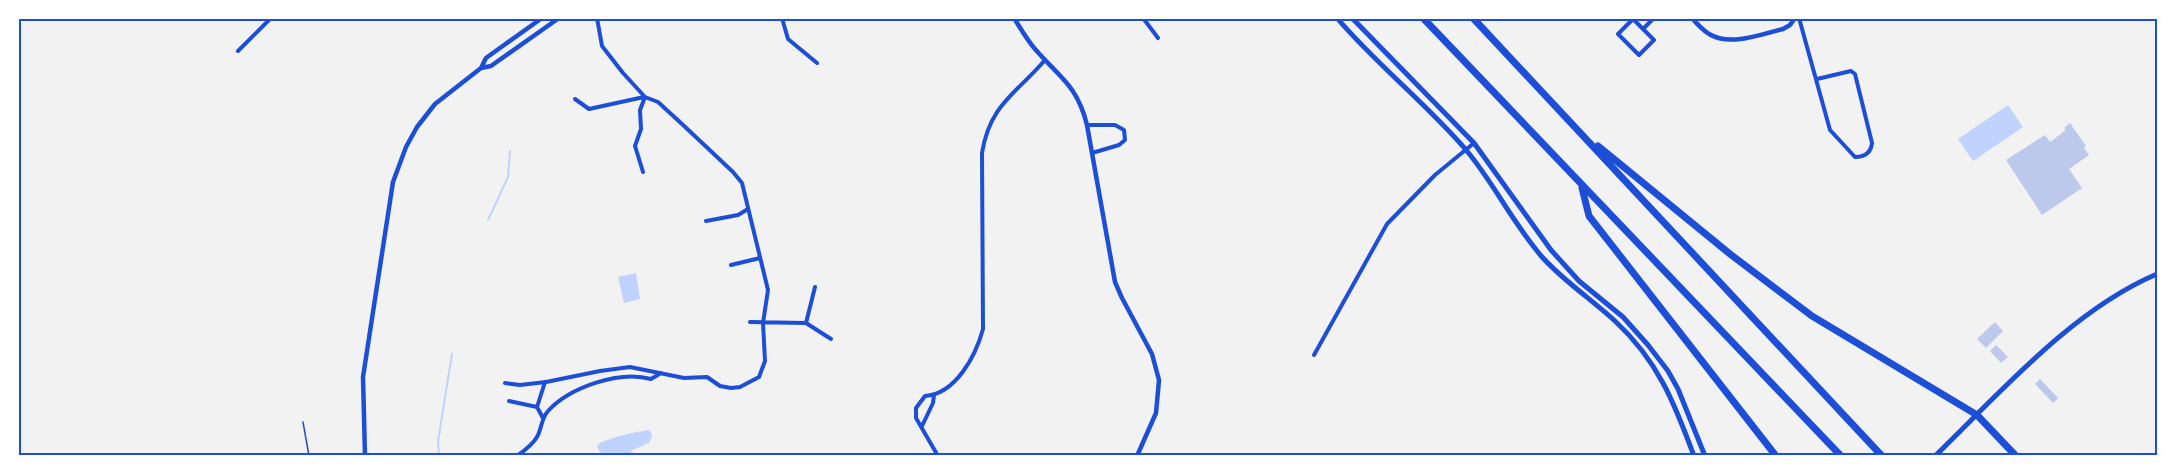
<svg xmlns="http://www.w3.org/2000/svg" width="2175" height="474" font-family="Georgia,serif">
<style>
.water{fill:#bfd3fe}
.lines{fill:none;stroke-linecap:round;stroke-linejoin:round}
.stream{stroke:#bfd3fe;stroke-width:2}
.building{fill:#bdc9ec}
.path{stroke:#1d4ed8;stroke-width:1.5}
.minor{stroke:#1d4ed8;stroke-width:4}
.tertiary{stroke:#1d4ed8;stroke-width:4.5}
.secondary{stroke:#1d4ed8;stroke-width:5}
.motorway{stroke:#1d4ed8;stroke-width:7}
.neatline{fill:none;stroke:#1d4ed8;stroke-width:2}
</style>
<rect width="100%" height="100%" fill="#f2f2f2"/>
<path class="water" d="M2008 105 2023 127 1973 161 1958 139Z
M636 273 640 299 624 303 618 277Z
M648 430 651 432 652 436 649 443 630 451 638 456H602L597 446 600 443C616 436 631 433 648 430Z"/>
<g class="lines">
<path class="stream" d="M488 220 508 177 510 151
M439 456 438 441 452 354"/>
</g>
<path class="building" d="M2070 123 2086 146 2084 148 2089 155 2069 169 2082 188 2042 215 2006 160 2045 135 2050 142 2066 130 2064 128Z
M1995 322 2003 331 1986 348 1977 339Z
M1996 345 2008 357 2001 363 1990 351Z
M2040 379 2058 398 2053 403 2035 384Z"/>
<g class="lines">
<path class="path" d="M303 422 309 456"/>
<path class="minor" d="M782 18 788 39 817 63
M1143 18 1158 38
M1799 18 1830 130 1855 157C1865 157 1871 152 1872 143L1855 74 1851 71 1817 79
M1633 19 1654 40 1639 55 1618 34Z
M1643 29 1654 18
M238 51 271 18
M575 99 589 109 644 97
M1087 125H1115L1124 130 1125 140 1119 145 1092 153
M643 172 635 146 641 129 640 110 645 97
M706 221 738 215 748 209
M731 265 760 258
M750 322 806 323 815 287
M806 323 831 339
M1314 355 1387 224 1435 175 1474 143
M505 383 520 385 546 382 600 371 630 367 684 378 707 377 720 386 731 388 740 387 759 377 765 361 763 323 768 290 742 183 733 172 682 124 658 102 645 97 623 73 602 46 597 18
M509 401 537 407
M543 418 537 407 545 382
M922 426 933 403 934 395
M517 456C524 451 533 444 537 437 542 428 541 419 548 411 570 387 620 370 651 379L661 373
M938 456 916 418V408L925 396C956 394 976 355 983 329L982 153C990 104 1016 94 1045 60"/>
<path class="tertiary" d="M1014 18C1021 29 1027 40 1035 49 1060 78 1077 85 1087 125L1115 282 1122 298 1152 354 1159 380 1156 413 1137 456
M1692 18C1697 24 1703 30 1709 34 1731 47 1761 34 1783 29L1790 25 1795 18
M481 68 491 66 559 18
M365 456 363 377 393 182 406 147 417 127 435 104 481 68 486 58 542 18"/>
<path class="secondary" d="M1337 18C1377 65 1427 104 1467 151 1495 185 1514 225 1543 258 1565 282 1591 299 1615 321 1658 361 1674 402 1694 456
M1352 18 1474 143 1551 250 1579 281 1623 317 1648 345 1668 371 1678 389 1705 456
M1935 456C2000 393 2072 310 2157 274"/>
<path class="motorway" d="M1423 18 1841 456
M1473 18 1882 456
M1598 146 1730 254 1812 316 1977 415 2016 456
M1582 188 1589 216 1776 456"/>
</g>
<rect width="2175" height="474" fill="none" stroke="#ffffff" stroke-width="39"/>
<rect x="20" y="20" width="2136" height="434" class="neatline"/>
</svg>
